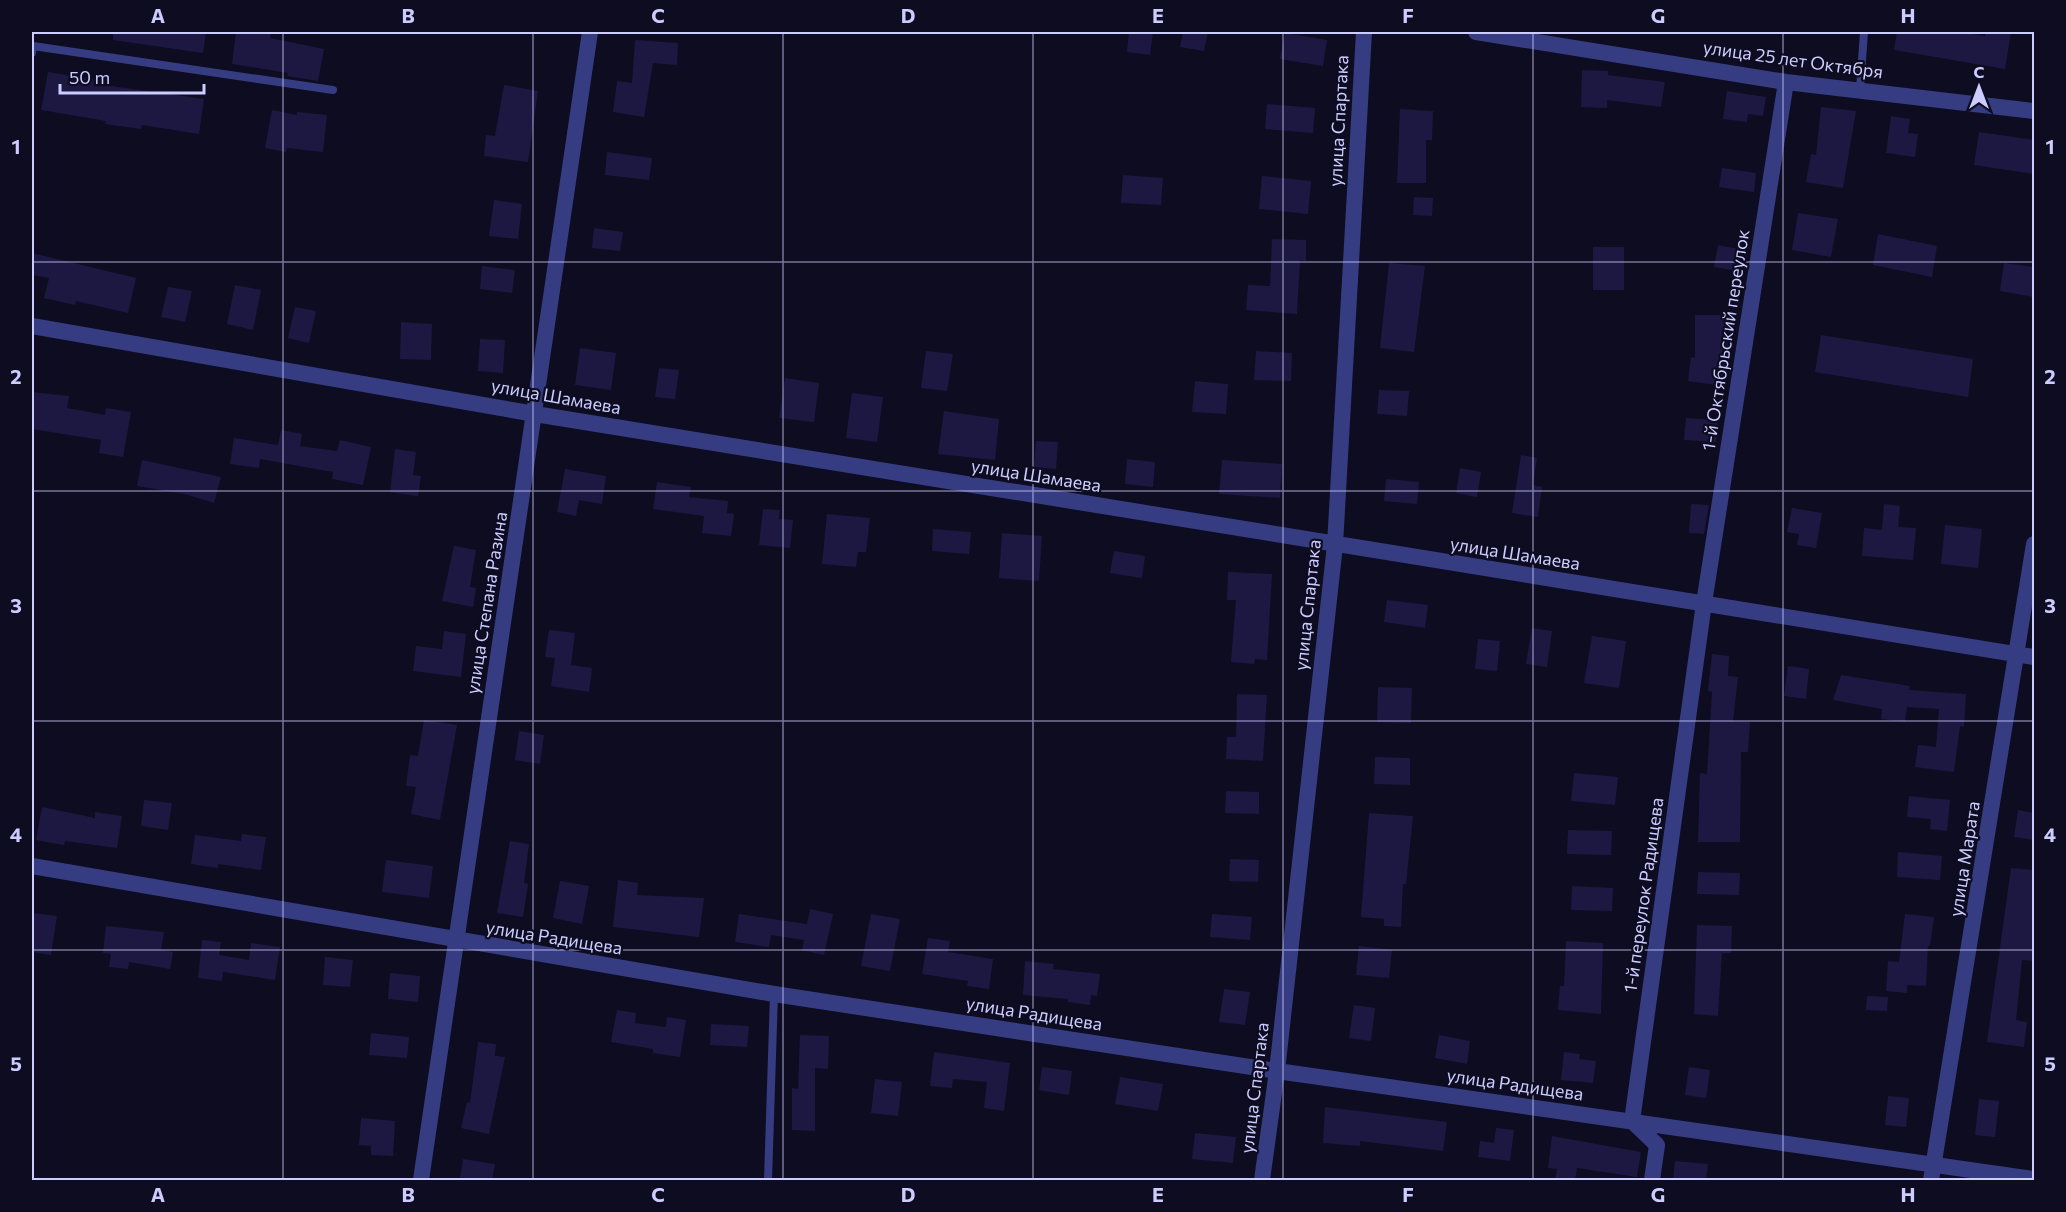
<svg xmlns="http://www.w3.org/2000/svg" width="2066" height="1212" font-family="Commissioner,sans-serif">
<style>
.building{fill:#1c1842}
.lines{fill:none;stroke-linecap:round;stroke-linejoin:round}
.service{stroke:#363c81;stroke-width:8}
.minor{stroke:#363c81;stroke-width:16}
.grid{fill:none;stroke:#ccf;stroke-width:1.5;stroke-opacity:0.55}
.labels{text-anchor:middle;stroke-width:4.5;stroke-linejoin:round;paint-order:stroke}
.street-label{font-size:18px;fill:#ccf;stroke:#0e0c21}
.neatline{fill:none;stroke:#ccf;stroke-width:2}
.grid-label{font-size:20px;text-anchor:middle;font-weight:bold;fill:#ccf}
</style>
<rect width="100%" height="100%" fill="#0e0c21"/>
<path class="building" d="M113 32H206L203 53 113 40Z
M236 32H271L270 38 324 49 318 81 287 76 288 73 232 64Z
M1129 32H1153L1150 55 1127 52Z
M1183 32H1208L1204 51 1180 47Z
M1897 32H1960L1985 36V32H2011L2005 69 1894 50Z
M1285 33 1327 40 1323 66 1280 59Z
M635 40 678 43 677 65 653 63 644 117 613 112 617 81 632 83Z
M1582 70 1608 71V75L1665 82 1661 107 1607 100V108L1581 107Z
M48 72 98 80 97 84 204 99 199 134 142 125 141 129 105 124 106 121 41 110Z
M504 85 538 91 528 162 484 156 486 135 495 136Z
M1727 91 1766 97 1763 116 1748 114 1747 122 1723 119Z
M1267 104 1315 108 1313 133 1265 129Z
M1821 107 1856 111 1843 188 1806 182 1811 154 1816 155Z
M1400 109 1433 111 1432 140H1426V183H1397Z
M272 110 297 115V112L327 115 323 152 287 148 286 152 265 148Z
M1891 116 1910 119 1908 133 1918 134 1915 157 1886 153Z
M1979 132 2034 140V174L1974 165Z
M607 152 652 158 649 180 605 175Z
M1722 168 1756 173 1754 192 1719 187Z
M1123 175 1163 178 1161 205 1121 203Z
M1262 176 1311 181 1308 214 1259 209Z
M1414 197 1433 198 1432 216 1413 215Z
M494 200 522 204 518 239 489 236Z
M1798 213 1838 219 1831 257 1792 250Z
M594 228 623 232 620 251 592 248Z
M1878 234 1937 246 1932 277 1873 265Z
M1272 239 1306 240V261L1300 260 1297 314 1246 310 1248 285 1270 286Z
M1718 245 1748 251 1744 272 1714 267Z
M1593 247H1624V290H1593Z
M32 253 136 278 128 313 76 301 75 305 44 298 49 278 32 275Z
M1389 263 1425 266 1414 352 1380 348Z
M2004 263 2034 267V297L2000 291Z
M482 266 515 270 512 293 480 289Z
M235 285 261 290 253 330 227 324Z
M168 287 192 291 185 322 161 317Z
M295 307 316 311 309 343 288 338Z
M1695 315H1731V339H1728L1723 386 1688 381 1691 357 1695 358Z
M401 322 432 324 431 360 400 359Z
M1821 335 1973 359 1968 397 1815 372Z
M480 339 505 340 503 373 478 371Z
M580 348 616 353 611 390 575 385Z
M926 351 953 354 947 391 921 388Z
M1256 351 1292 353 1291 381 1254 380Z
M659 368 679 370 675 399 655 397Z
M785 378 819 383 814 422 779 418Z
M1195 381 1228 384 1226 414 1192 412Z
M1379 390 1409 391 1407 416 1377 414Z
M32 392 69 396 67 408 105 415 106 408 131 412 123 457 99 453 101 440 32 429Z
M852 393 883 397 877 442 846 438Z
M944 411 999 419 995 460 938 454Z
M1686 418 1718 420 1716 442 1684 440Z
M281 430 302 434 300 446 337 451 340 440 371 447 363 485 332 479 333 472 260 459 259 468 230 464 234 438 278 445Z
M1036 441 1058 442 1056 469 1034 467Z
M395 449 416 452 413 475 421 476 418 496 390 492Z
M1521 455 1537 458 1533 485 1542 487 1538 517 1512 513Z
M1127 459 1155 462 1153 487 1125 484Z
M142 460 221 477 214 503 185 494 137 486Z
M1222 460 1282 464 1280 498 1219 494Z
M1460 468 1481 472 1477 497 1456 493Z
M565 469 606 476 602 504 579 500 576 516 557 512Z
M1386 479 1419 482 1417 504 1384 501Z
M657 482 691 487 689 497 728 501 727 513 734 514 731 536 702 533 704 516 653 509Z
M1691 504 1709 505 1704 534 1689 533Z
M1884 504 1900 506 1898 527 1916 528 1913 560 1862 556 1864 528 1882 530Z
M1792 508 1822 513 1816 548 1797 545 1799 534 1787 532Z
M763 509 780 510 779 519 793 520 790 548 759 545Z
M827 514 870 518 866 552H858L856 567 822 564Z
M1945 525 1982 529 1978 568 1941 564Z
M933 529 971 532 969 554 932 551Z
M1002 533 1042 536 1039 581 999 578Z
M454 546 476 550 470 587 476 588 473 607 442 601Z
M1114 551 1145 556 1142 578 1110 573Z
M1228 572 1272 574 1267 660 1255 659 1254 664 1231 662 1236 600H1227Z
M1387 600 1428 605 1425 628 1384 622Z
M1532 628 1552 631 1547 667 1526 664Z
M549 630 575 633 571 665 592 668 589 692 551 686 555 658 545 657Z
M444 631 466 634 461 677 413 671 416 646 442 649Z
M1592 636 1626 641 1619 688 1584 683Z
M1478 639 1500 641 1497 671 1475 669Z
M1712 654 1729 656 1728 676 1738 677 1733 721 1750 722 1748 752H1741L1740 842H1698L1700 773 1707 774 1712 692 1708 691Z
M1788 666 1809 669 1806 699 1784 696Z
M1841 675 1910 686 1909 690 1966 694 1964 727 1960 726 1954 772 1915 767 1918 745 1936 747 1939 709 1907 707 1905 722 1881 719 1882 709 1833 700Z
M1378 687 1412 688 1411 723 1377 722Z
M1237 694 1267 695 1263 761 1226 759 1227 737H1236Z
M424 720 457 725 440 820 411 814 416 787 406 786 410 755 418 756Z
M519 731 544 735 540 764 515 760Z
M1375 757 1410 758V785L1374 784Z
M1574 773 1618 777 1615 805 1571 801Z
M1226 791 1259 792V814L1225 813Z
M1909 796 1950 800 1947 831 1930 829 1931 819 1907 817Z
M144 800 172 803 168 830 141 826Z
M42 807 95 818V812L122 816 117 848 65 841 64 845 36 840Z
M2018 810 2034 813V840L2014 837Z
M1369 813 1413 816 1406 884H1403L1401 927 1384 926V919L1361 917Z
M1568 830 1612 831 1611 855 1567 854Z
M242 834 266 837 261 870 218 864V868L191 864 195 835 241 841Z
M510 841 529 844 524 883 528 884 523 917 497 913Z
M1898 852 1942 856 1940 880 1897 877Z
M1230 859 1259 860 1258 882 1229 881Z
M386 860 433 866 429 898 382 892Z
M2011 868 2034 870V961L2022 960 2016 1020 2027 1022 2024 1047 1987 1042Z
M1698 872 1740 873 1739 895 1697 894Z
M618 880 638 883 637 895 704 898 699 937 613 927Z
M560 881 589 886 582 924 553 918Z
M1572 886 1613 888 1612 911 1571 910Z
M810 909 833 914 824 955 802 950 804 940 771 935 769 947 735 942 739 914 807 924Z
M32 913 57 916 51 955 32 952Z
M871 914 900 919 890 971 861 966Z
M1212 914 1252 917 1250 940 1210 937Z
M1905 914 1934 917 1930 946H1928L1926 986 1907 985V993L1886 991 1888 961 1899 962Z
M1697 925 1732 926 1731 953H1722L1718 1016 1694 1014Z
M106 926 164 932 161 950 173 952 170 969 129 962 128 969 109 967 111 954 103 953Z
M928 938 950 941 948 952 993 959 989 989 967 986 968 981 922 974Z
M202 940 221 942 219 955 249 960 251 943 280 947 275 980 223 972 222 981 198 978Z
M1566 941 1603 943 1601 1014 1558 1010 1560 986H1564Z
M1359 946 1392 950 1389 978 1356 975Z
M325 957 353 960 350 987 323 985Z
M1025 961 1054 964 1053 969 1100 974 1097 996 1091 995 1090 1005 1068 1002V999L1023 995Z
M390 973 420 976 418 1002 388 999Z
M1224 989 1250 992 1245 1025 1219 1022Z
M1867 996 1888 997 1887 1011 1866 1010Z
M1354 1005 1375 1008 1371 1041 1349 1038Z
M617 1010 636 1013 635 1023 666 1027 667 1017 686 1020 680 1057 653 1053V1049L611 1042Z
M711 1024 749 1026 747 1047 710 1045Z
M371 1033 409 1037 407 1058 369 1055Z
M800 1035 829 1036 828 1069 815 1068V1131L792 1130V1088L798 1089Z
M1439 1035 1470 1041 1467 1064 1435 1058Z
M478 1042 496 1044 495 1056 505 1057 489 1134 461 1128 467 1102 470 1103Z
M934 1052 1010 1063 1004 1111 984 1108 987 1082 953 1079 952 1088 930 1086Z
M1564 1052 1580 1054 1579 1059 1596 1061 1593 1083 1561 1080Z
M1042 1067 1072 1071 1069 1095 1039 1090Z
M1689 1067 1710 1070 1706 1098 1685 1095Z
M1120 1077 1163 1084 1158 1111 1115 1104Z
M875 1079 902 1082 898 1116 871 1113Z
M1888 1096 1909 1098 1906 1127 1885 1125Z
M1979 1099 1999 1101 1995 1137 1975 1135Z
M1325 1107 1447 1122 1443 1151 1360 1141V1146L1323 1143Z
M361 1118 395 1121 393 1156 371 1155V1146L359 1145Z
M1496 1128 1514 1130 1510 1161 1478 1157 1480 1141 1494 1143Z
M1195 1133 1236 1137 1233 1163 1192 1159Z
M1552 1136 1641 1152 1637 1177 1577 1168 1575 1180H1555L1557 1169 1548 1168Z
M463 1159 495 1164 492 1180 460 1178Z
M1675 1161 1708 1164 1706 1180H1673Z"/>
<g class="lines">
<path class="service" d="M32 53 33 46 333 90
M1860 89 1864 32
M768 1180 774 994"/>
<path class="minor" d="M1476 32 1786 82 2034 111
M32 326 535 414 2034 657
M32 866 774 994 1277 1071 2034 1179
M421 1180 590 32
M1262 1180 1277 1071 1335 545 1364 32
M1652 1180 1657 1145 1632 1121 1704 603 1786 82
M1931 1180 2034 544"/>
</g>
<path class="grid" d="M283 32V1180M533 32V1180M783 32V1180M1033 32V1180M1283 32V1180M1533 32V1180M1783 32V1180M32 262H2034M32 491H2034M32 721H2034M32 950H2034"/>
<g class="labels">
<g class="street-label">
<text transform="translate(1793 60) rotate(8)" y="6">улица 25 лет Октября</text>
<text transform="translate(1339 121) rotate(-87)" y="6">улица Спартака</text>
<text transform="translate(1726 340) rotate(-81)" y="6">1-й Октябрьский переулок</text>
<text transform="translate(556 397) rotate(10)" y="6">улица Шамаева</text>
<text transform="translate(1036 476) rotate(9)" y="6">улица Шамаева</text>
<text transform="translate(1515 554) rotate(9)" y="6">улица Шамаева</text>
<text transform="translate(487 603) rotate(-81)" y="6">улица Степана Разина</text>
<text transform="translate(1308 605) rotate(-84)" y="6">улица Спартака</text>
<text transform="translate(1965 859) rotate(-81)" y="6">улица Марата</text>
<text transform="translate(1644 895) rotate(-82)" y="6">1-й переулок Радищева</text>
<text transform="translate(554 938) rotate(9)" y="6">улица Радищева</text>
<text transform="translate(1034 1014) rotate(9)" y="6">улица Радищева</text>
<text transform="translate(1515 1085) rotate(8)" y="6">улица Радищева</text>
<text transform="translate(1255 1088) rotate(-83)" y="6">улица Спартака</text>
</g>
</g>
<rect width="2066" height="1212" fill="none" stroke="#0e0c21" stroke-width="66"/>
<g transform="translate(1979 87)" stroke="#0e0c21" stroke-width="4.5" paint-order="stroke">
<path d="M0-4.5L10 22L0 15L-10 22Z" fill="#ccccff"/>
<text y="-9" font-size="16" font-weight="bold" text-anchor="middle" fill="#ccccff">С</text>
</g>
<path d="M60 84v9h144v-9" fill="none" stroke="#ccccff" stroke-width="3"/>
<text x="69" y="84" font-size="18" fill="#ccccff" stroke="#0e0c21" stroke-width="4.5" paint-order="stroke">50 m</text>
<rect x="33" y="33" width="2000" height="1146" class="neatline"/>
<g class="grid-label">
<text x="158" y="23">A</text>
<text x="408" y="23">B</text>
<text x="658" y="23">C</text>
<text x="908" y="23">D</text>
<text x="1158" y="23">E</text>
<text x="1408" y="23">F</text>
<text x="1658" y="23">G</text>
<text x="1908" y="23">H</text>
<text x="16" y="154">1</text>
<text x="2050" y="154">1</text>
<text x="16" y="384">2</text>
<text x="2050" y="384">2</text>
<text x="16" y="613">3</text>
<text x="2050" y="613">3</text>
<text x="16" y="842">4</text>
<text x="2050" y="842">4</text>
<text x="16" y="1071">5</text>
<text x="2050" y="1071">5</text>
<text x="158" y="1202">A</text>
<text x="408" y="1202">B</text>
<text x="658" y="1202">C</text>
<text x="908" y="1202">D</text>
<text x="1158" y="1202">E</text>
<text x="1408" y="1202">F</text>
<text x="1658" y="1202">G</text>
<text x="1908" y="1202">H</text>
</g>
</svg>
